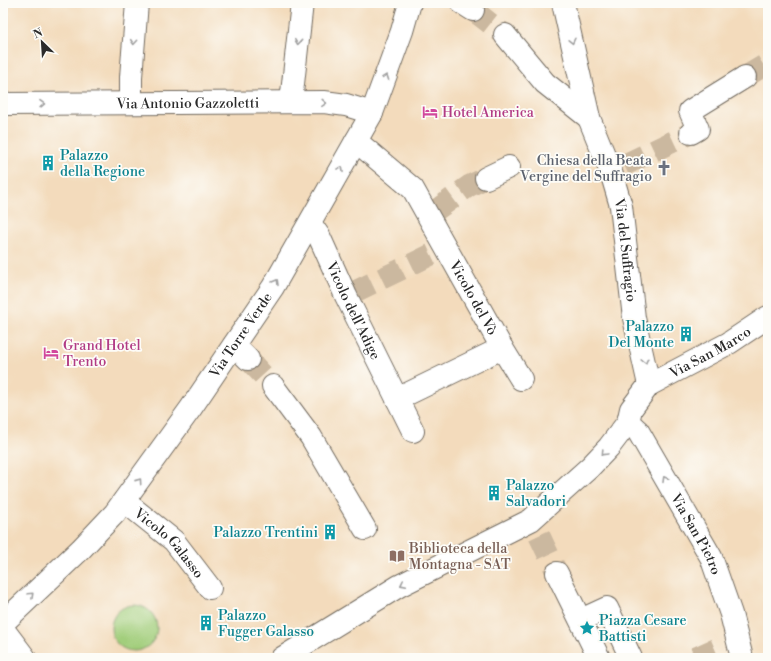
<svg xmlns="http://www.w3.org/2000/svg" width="771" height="661" font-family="'Libre Bodoni',serif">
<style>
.green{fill:#a2ce7b;stroke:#667c53}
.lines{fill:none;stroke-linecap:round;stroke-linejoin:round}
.minor-tunnel{stroke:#cbb89f;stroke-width:22;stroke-dasharray:22 11;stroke-linecap:butt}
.minor-casing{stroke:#71695e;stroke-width:24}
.major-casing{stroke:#71695e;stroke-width:24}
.minor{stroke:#fff;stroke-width:22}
.major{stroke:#fff;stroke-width:22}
.oneway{stroke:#a0a0a0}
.labels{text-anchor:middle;stroke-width:3.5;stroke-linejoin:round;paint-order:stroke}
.street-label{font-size:14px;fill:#2b2b2b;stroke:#fdfcf7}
.hotel-label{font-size:14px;fill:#b23c85;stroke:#fdfcf7;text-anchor:start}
.culture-label{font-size:14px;fill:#0d838f;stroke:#fdfcf7;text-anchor:start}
.worship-label{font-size:14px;fill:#5b616d;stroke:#fdfcf7;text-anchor:end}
.education-label{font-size:14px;fill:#785e54;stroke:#fdfcf7;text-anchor:start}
</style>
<rect width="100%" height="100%" fill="#fdfcf7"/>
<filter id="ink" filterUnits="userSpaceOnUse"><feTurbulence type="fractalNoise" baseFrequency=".025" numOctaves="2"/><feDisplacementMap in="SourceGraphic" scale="8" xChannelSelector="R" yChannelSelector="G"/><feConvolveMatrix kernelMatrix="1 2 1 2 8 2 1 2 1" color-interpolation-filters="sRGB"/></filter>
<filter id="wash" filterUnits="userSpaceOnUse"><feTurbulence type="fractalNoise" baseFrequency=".012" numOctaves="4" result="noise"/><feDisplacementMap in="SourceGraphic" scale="16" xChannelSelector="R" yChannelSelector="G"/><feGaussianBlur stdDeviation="0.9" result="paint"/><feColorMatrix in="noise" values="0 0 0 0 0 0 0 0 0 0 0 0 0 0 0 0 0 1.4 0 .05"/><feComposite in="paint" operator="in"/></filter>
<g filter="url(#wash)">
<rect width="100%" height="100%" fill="#f3dbbc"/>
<path class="green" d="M111 628a23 23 0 1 1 46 0a23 23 0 1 1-46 0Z"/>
</g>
<g filter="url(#ink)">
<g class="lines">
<path class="minor-tunnel" d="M473 10 505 35
M745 77 768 63
M624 165 691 133
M435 211 469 186 486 178
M352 293 441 250
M248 359 273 386
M539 535 557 573
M695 658 720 647"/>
<g class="minor-casing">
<g id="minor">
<path d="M462 3 473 10"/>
<path id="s1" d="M563 3 589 118 611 172 621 206 634 318 649 385"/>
<path d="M505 35 545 83 589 118"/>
<path d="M131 102V77L137 3"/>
<path d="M291 102 302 3"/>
<path id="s2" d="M3 104 324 102 346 105 372 113"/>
<path d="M691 133 698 129 690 111 745 77"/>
<path id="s3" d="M356 141 413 189 502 348 521 379"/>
<path d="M486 178 509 167"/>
<path id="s4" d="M310 223 319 236 346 296 413 431"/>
<path d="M234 345 248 359"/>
<path d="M273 386 311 437 365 529"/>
<path d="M397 399 502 348"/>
<path id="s5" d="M628 422 638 431 711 557 731 614 742 658"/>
<path id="s6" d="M124 501 174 541 210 588"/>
<path d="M557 573 599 658"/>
<path d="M581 620 607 608 631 658"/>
<path d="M3 629 25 658"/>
<path id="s7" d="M282 658 399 586 531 520 590 467 609 447 628 422 631 409 649 385 729 343 768 317"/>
</g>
</g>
<g class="major-casing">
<g id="major">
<path id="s8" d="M3 623 81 549 115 513 191 408 273 287 372 113 402 31 410 3"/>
</g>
</g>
<use href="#minor" class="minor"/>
<use href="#major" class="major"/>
</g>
<defs><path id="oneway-chevron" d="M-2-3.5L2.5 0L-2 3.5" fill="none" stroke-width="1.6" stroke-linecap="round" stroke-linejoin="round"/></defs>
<g class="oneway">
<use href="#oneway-chevron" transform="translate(572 41) rotate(77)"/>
<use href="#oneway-chevron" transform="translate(134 42) rotate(95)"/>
<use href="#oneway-chevron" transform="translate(298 42) rotate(96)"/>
<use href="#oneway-chevron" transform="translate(386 77) rotate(-70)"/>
<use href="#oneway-chevron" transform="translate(324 103) rotate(3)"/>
<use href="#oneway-chevron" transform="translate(42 104) rotate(-1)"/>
<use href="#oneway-chevron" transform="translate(341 169) rotate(-61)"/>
<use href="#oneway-chevron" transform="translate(276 282) rotate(-60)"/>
<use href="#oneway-chevron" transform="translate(645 361) rotate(76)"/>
<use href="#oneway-chevron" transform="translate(604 453) rotate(133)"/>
<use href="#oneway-chevron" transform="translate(665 479) rotate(-120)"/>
<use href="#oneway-chevron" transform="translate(139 481) rotate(-55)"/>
<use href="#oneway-chevron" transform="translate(403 584) rotate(154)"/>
<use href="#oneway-chevron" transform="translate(31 595) rotate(-43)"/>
</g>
</g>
<defs>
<g id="hotel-bare" transform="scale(1.2)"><path d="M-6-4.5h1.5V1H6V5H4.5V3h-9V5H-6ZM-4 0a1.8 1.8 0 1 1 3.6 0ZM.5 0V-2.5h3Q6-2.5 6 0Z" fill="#d1479c" stroke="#fdfcf7" stroke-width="2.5" paint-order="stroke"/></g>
<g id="building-bare" transform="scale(1.2)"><path d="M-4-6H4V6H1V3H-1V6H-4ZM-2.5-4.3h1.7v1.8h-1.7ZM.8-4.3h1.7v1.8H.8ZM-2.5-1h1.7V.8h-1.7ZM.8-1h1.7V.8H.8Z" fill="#0f9aa8" stroke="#fdfcf7" stroke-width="2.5" paint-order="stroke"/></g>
<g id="church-bare" transform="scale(1.2)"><path d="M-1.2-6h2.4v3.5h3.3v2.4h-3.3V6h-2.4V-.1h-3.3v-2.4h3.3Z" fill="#6b7280" stroke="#fdfcf7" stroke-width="2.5" paint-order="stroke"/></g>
<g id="library-bare" transform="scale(1.2)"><path d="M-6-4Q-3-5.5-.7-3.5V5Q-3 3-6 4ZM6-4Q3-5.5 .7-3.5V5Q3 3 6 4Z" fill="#8d6e63" stroke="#fdfcf7" stroke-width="2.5" paint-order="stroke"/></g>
<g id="sight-bare" transform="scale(1.2)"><path d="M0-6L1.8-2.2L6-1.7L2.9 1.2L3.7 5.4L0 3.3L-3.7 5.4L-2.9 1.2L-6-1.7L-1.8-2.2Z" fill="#0f9aa8" stroke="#fdfcf7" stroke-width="2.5" paint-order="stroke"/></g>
</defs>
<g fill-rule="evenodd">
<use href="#hotel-bare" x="430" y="112"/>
<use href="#building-bare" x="48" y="163"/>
<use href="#church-bare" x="664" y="168"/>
<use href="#building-bare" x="686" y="334"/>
<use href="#hotel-bare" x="51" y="353"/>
<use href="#building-bare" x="494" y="493"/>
<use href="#building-bare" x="330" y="532"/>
<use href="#library-bare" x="397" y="556"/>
<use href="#building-bare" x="206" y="623"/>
<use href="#sight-bare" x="587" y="628"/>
</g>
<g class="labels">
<g class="street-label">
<text dy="5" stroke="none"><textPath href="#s2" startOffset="185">Via Antonio Gazzoletti</textPath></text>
<text dy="5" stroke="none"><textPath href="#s1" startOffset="256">Via del Suffragio</textPath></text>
<text dy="5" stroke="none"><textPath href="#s3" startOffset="199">Vicolo del Vò</textPath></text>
<text dy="5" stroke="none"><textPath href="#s4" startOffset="98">Vicolo dell'Adige</textPath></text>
<text dy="5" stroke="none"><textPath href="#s8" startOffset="375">Via Torre Verde</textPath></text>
<text dy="5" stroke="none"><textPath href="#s7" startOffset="536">Via San Marco</textPath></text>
<text dy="5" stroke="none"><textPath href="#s5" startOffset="132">Via San Pietro</textPath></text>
<text dy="5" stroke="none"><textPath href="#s6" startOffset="62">Vicolo Galasso</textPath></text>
</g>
<g class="hotel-label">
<text x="442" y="117">Hotel America</text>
<text x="63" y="350">Grand Hotel<tspan x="63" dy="16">Trento</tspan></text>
</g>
<g class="culture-label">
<text x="60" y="160">Palazzo<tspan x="60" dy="16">della Regione</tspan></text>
<text x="674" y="331" text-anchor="end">Palazzo<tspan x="674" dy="16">Del Monte</tspan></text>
<text x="506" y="490">Palazzo<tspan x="506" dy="16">Salvadori</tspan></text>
<text x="318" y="537" text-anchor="end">Palazzo Trentini</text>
<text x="218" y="620">Palazzo<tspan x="218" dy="16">Fugger Galasso</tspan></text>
<text x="599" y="625">Piazza Cesare<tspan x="599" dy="16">Battisti</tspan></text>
</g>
<g class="worship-label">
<text x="652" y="165">Chiesa della Beata<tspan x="652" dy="16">Vergine del Suffragio</tspan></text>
</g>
<g class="education-label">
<text x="409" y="553">Biblioteca della<tspan x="409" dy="16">Montagna - SAT</tspan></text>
</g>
</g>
<rect width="771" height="661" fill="none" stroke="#fdfcf7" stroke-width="16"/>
<g transform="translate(42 42) rotate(335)" stroke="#fdfcf7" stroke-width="3" paint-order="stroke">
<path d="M0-3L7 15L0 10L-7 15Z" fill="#2b2b2b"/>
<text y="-6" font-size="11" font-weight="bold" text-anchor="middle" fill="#2b2b2b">N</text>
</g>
</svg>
